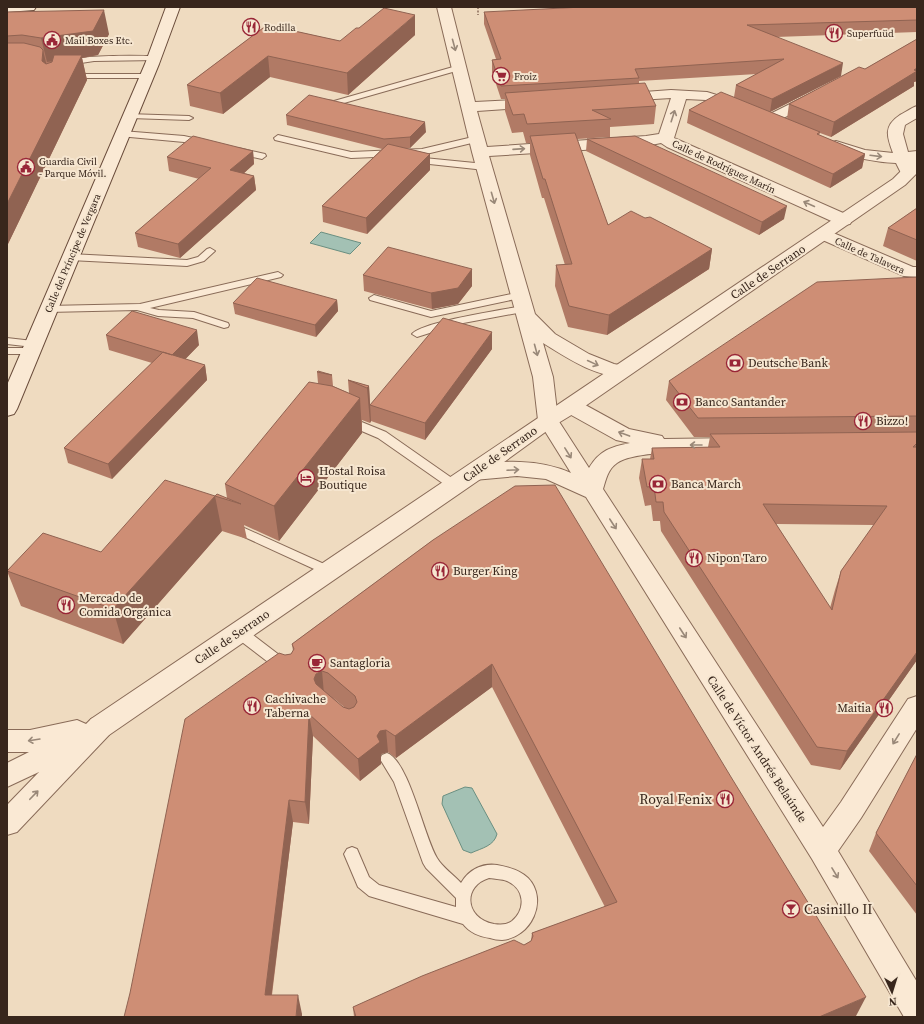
<svg xmlns="http://www.w3.org/2000/svg" width="924" height="1024" font-family="'Source Serif 4',serif">
<style>
.water{fill:#a3c1b4;stroke:#6a8f81}
.lines{fill:none;stroke-linecap:round;stroke-linejoin:round}
.service-casing{stroke:#896b58;stroke-width:2}
.minor-casing{stroke:#896b58;stroke-width:2}
.tertiary-casing{stroke:#896b58;stroke-width:2}
.secondary-casing{stroke:#6a4c3b;stroke-width:2}
.path{stroke:#896b58;stroke-width:1.5;stroke-dasharray:2 1.5;stroke-linecap:butt}
.service{fill:#fae9d4;fill-rule:evenodd}
.minor{fill:#fae9d4;fill-rule:evenodd}
.tertiary{fill:#fae9d4;fill-rule:evenodd}
.secondary{fill:#fae9d4;fill-rule:evenodd}
.wall{fill:#b17a65;fill-rule:evenodd}
.shaded-wall{fill:#906352}
.building{fill:#ce8e75;stroke:#906352;fill-rule:evenodd}
.oneway{stroke:#998878}
.labels{text-anchor:middle;stroke-width:4;stroke-linejoin:round;paint-order:stroke}
.far-poi-label{font-size:10px;fill:#38261c;stroke:#f6e6d0;text-anchor:start}
.far-street-label{font-size:10px;fill:#38261c;stroke:#f6e6d0}
.street-label{font-size:12px;fill:#38261c;stroke:#f6e6d0}
.poi-label{font-size:12px;fill:#38261c;stroke:#f6e6d0;text-anchor:start}
.near-poi-label{font-size:14px;fill:#38261c;stroke:#f6e6d0;text-anchor:end}
</style>
<rect width="100%" height="100%" fill="#efdbc0"/>
<path class="water" d="M321 232 361 243 350 254 310 243Z
M465 787 472 788 497 834C494 846 482 848 471 853L463 850 442 804 443 796Z"/>
<g class="lines">
<g class="service-casing">
<path id="service" d="M154 56H157V60L94 61 68 65 64 63C75 54 137 56 154 56Z
M460 65 464 67 463 69 337 105 324 104 320 102 324 100 334 101Z
M67 74H147L151 76 147 78H67Z
M127 114 189 116 193 118 189 120 130 118 126 116Z
M122 131 184 136 207 141 208 143 204 146 184 142 119 136 118 134Z
M278 135 351 152 422 149 477 136 481 139 480 141 422 155 351 158 275 140 274 138Z
M238 148 265 154 266 156 262 159 235 153 234 151 235 149Z
M414 157 485 164 489 167 485 170 411 162 410 160Z
M210 248 215 251 204 261 187 266 70 260 65 257 70 254 187 260 198 257 207 249Z
M278 272 283 275 281 277 150 308 159 310 194 312 228 323 229 325 228 327 224 328 193 318 158 316 137 310 48 312 43 309 48 306 140 304Z
M521 292 525 293 526 295 525 297 431 317 370 300 369 298 374 295 431 311Z
M524 306 528 307 529 309 528 311 458 324 417 337 412 334C422 322 505 309 524 306Z
M7 338 33 341 38 344 33 347 7 344Z
M7 348H31L36 351 31 354H7Z
M347 416 386 432 459 483 461 486 459 489H451L378 438 343 423 341 420 343 417Z
M231 522 333 568 335 571 333 574 329 576 325 574 227 529 225 526 227 523Z
M239 627 244 628 291 664 293 668 291 672 286 673 281 672 234 636 232 632 234 628Z
M387 753C409 761 424 837 437 858 442 867 454 875 461 883 469 869 483 863 497 865 508 867 520 870 528 878 549 900 531 938 502 940 498 940 493 939 490 938 480 937 469 932 463 924L369 896 358 887 344 854 347 849 352 847 357 849 369 877 379 885 456 907V898L426 868 423 863 394 782 380 759 382 755ZM489 878C495 879 502 879 507 881 525 889 526 909 512 921 507 925 501 925 494 924 465 919 462 886 489 878Z"/>
</g>
<g class="minor-casing">
<path id="minor" d="M437 7H451L475 102 536 99 541 100 543 103 541 106 536 107 477 111 487 147 646 136 659 134 671 98 622 101 617 100 615 97 617 94 671 90 707 92 746 104 748 107 746 110 741 111 706 100 686 99 674 138 850 216 852 220 850 224 844 225 838 224 667 147 661 143 646 146 489 156 535 314 555 334 589 354 614 364 629 367 632 371 629 375C602 382 566 357 543 343L553 377 558 420 589 468C600 450 611 447 630 443L616 440 564 411 561 406 564 401 571 399 578 401 629 429 662 436 664 439 738 438 745 440 748 445 745 450 738 452C712 452 636 449 617 463 608 469 606 479 603 489L823 827 841 802 908 699 917 696V728L861 818 838 851 917 982V1017H904L812 859 586 497 546 479 517 476 474 480 466 478 463 473 466 468C498 459 541 459 571 473L538 420 533 377 472 152Z
M814 92 819 93 821 96 819 99 776 122 771 124 766 122 763 119 766 116Z
M917 106V118L905 125 903 134 908 152 917 151V161H912L915 170 913 173 907 175 901 173 896 163C873 162 852 157 830 149L828 146 830 143 836 141 865 150 893 153C887 137 883 126 900 115 906 112 911 108 917 106Z
M824 229 913 267H917V277L904 276 818 238 815 234 818 230Z
M100 716 109 719 113 727 109 735 17 832 7 835V805L39 772 7 787V763L29 752H7V730H30L77 720 86 724 91 719Z"/>
</g>
<g class="tertiary-casing">
<path id="tertiary" d="M917 159V173L905 185 578 411 555 425 482 478 109 735 100 738 91 735 87 727 91 719 838 216 893 179 911 161Z"/>
</g>
<g class="secondary-casing">
<path id="secondary" d="M7 7H36L34 10 7 12Z
M166 7H180L159 64 17 409 14 414 7 416V385L145 64Z"/>
</g>
<path class="path" d="M478 7V15"/>
<use href="#service" class="service"/>
<use href="#minor" class="minor"/>
<use href="#tertiary" class="tertiary"/>
<use href="#secondary" class="secondary"/>
</g>
<path class="wall" d="M917 7V32L776 37 841 76 770 112 787 119 789 104 865 69 917 39V81L914 82V86L831 137 820 133 819 135 865 154 862 168 830 188 687 123 689 110 734 97 736 85 757 74 639 81V84L656 106 654 124 610 127V137L577 139 608 225 645 218 712 249 709 269 607 335 568 327 555 286 556 265H565L544 198H542L530 155V143H526L523 132 512 133 505 111V99H501L492 72V60L496 59 484 24V12Z
M7 12 109 34 98 55 82 58 87 80 7 246Z
M267 25 340 41 415 35 348 95 270 77 223 114 190 106 187 85Z
M286 115 426 132 410 148H405L430 154V170L367 234 323 222 322 206 382 149 287 125Z
M587 139 784 219 759 235 586 151Z
M253 151 254 164 244 173 254 176 256 190 180 258 138 247 135 233 199 179 169 171 167 157Z
M917 208V261L883 246 888 228Z
M472 269V286L458 304 432 309 364 291 363 275Z
M917 277V660L840 770 811 765 661 531 660 521H653L651 505 645 506 639 478 642 459H650L652 448 708 447 710 437H694L666 400 669 381ZM776 524 874 525 841 571 835 590 830 608Z
M337 300 338 311 316 337 235 314 233 303Z
M492 332V349L425 440 371 421 370 423 362 420V433L279 541 244 525 247 539 222 531 123 644 21 606 7 571 101 552 215 496 227 498 225 484 318 383 317 372 332 375 333 386 349 393 348 380 369 386 370 405Z
M106 335 199 345 185 359 205 365 207 380 112 479 68 463 64 448 152 363 109 350Z
M433 540 856 1016 854 1017H354L353 1007 524 945 531 941 532 933 605 907 492 687 396 758 388 752 381 754V764L360 781 313 736 309 824 293 822 272 995 302 1014 124 1017 285 655 291 654 293 651 292 644ZM330 695 331 696 344 707H343Z
M917 754V915L869 851 876 833Z"/>
<path class="shaded-wall" d="M104 10 109 34 98 55 82 58 87 80 7 246V204L80 58 47 62 41 38Z
M415 15V35L348 95 347 73Z
M43 50 49 75 42 61Z
M268 56 270 77 223 114 220 93Z
M843 63 841 76 770 112 772 99Z
M917 68V81L914 82V86L831 137 834 122Z
M425 122 426 132 410 148V137Z
M253 151 254 164 232 184 230 170Z
M430 154V170L367 234 366 218Z
M865 154 862 168 830 188 833 174Z
M254 176 256 190 180 258 178 244Z
M787 206 784 219 759 235 762 222Z
M712 249 709 269 607 335 609 315Z
M472 269V286L458 304 432 309 431 293Z
M337 300 338 311 316 337 315 325Z
M197 330 199 345 175 370 172 355Z
M492 332V349L425 440V423Z
M205 365 207 380 112 479 108 464Z
M369 386 371 421 370 423 367 388Z
M360 398 362 433 279 541 274 506Z
M215 496 222 531 123 644 113 609Z
M917 652V660L840 770 847 751Z
M492 664V687L396 758 395 736Z
M322 671 324 694 319 696 314 679 316 674Z
M309 714 313 736 309 824 305 802Z
M386 730 388 752 381 754V764L360 781 358 759 380 731Z
M289 800 293 822 269 1015 265 995Z
M298 995 302 1014V1017H296Z
M866 997 856 1016 854 1017H819Z"/>
<path class="building" d="M583 7H917V20L747 25 843 63 772 99 736 85 784 59 635 69 639 78 501 86 492 60 501 59 484 12Z
M384 8 415 15 347 73 268 56 220 93 187 85 267 25 340 41 356 28H359Z
M104 10 93 31 41 38 22 35 7 36V12Z
M917 39V68L914 70 917 71 834 122 789 104 859 67 865 69Z
M7 43H24L40 47 43 50 42 61 46 64 52 62 54 55H82L7 204Z
M645 83 656 106 592 110 611 119 527 124 524 114 513 115 505 93Z
M721 92 820 132 817 134 865 154 833 174 689 110Z
M309 95 425 122 410 137 384 139 286 115Z
M575 133 608 225 631 211 645 218 650 217 712 249 609 315 569 306 556 265 572 264 545 179H543L530 136Z
M193 136 253 151 230 170 254 176 178 244 135 233 211 168 167 157Z
M635 136 787 206 762 222 587 139Z
M388 144 430 154 366 218 322 206Z
M917 208V240L888 228Z
M388 247 472 269 458 288 431 293 363 275Z
M917 277V416L698 418 669 381 817 282Z
M257 278 337 300 315 325 233 303Z
M132 311 197 330 172 355 106 335Z
M443 318 492 332 425 423 370 405Z
M163 352 205 365 108 464 64 448Z
M318 371 332 375 317 372Z
M348 380 369 386 367 388Z
M309 382 332 386 360 398 274 506 225 484Z
M917 432V443L913 447H917V652L847 751 817 747 664 512 663 502H656L654 486 647 487 642 459H654L652 448 720 447 710 434ZM763 504 887 506 841 571 832 610Z
M165 480 215 496 113 609 7 571 43 533 101 552Z
M555 485 731 777 866 997 819 1017H356L353 1007 422 976 514 940 524 945 531 941 533 936 532 933 617 902 492 664 395 736 386 730 380 731 377 736 380 742 358 759 309 714 305 802 289 800 265 995H298L296 1017H124L130 993 185 719 279 653 285 655 291 654 294 649 292 644 433 540 515 486ZM322 671 328 673 355 696 357 702 354 707 349 709 343 707 316 684 314 679 316 674Z
M217 494 241 504 215 496Z
M917 754V886L876 833Z"/>
<defs><path id="oneway-shaft" d="M-6 0H5M1.5-3L5.5 0L1.5 3" fill="none" stroke-width="1.6" stroke-linecap="round" stroke-linejoin="round"/></defs>
<g class="oneway">
<use href="#oneway-shaft" transform="translate(454 45) rotate(75)"/>
<use href="#oneway-shaft" transform="translate(673 116) rotate(-72)"/>
<use href="#oneway-shaft" transform="translate(519 149) rotate(-4)"/>
<use href="#oneway-shaft" transform="translate(876 156) rotate(7)"/>
<use href="#oneway-shaft" transform="translate(493 198) rotate(74)"/>
<use href="#oneway-shaft" transform="translate(809 204) rotate(-156)"/>
<use href="#oneway-shaft" transform="translate(536 350) rotate(75)"/>
<use href="#oneway-shaft" transform="translate(593 363) rotate(25)"/>
<use href="#oneway-shaft" transform="translate(624 434) rotate(-160)"/>
<use href="#oneway-shaft" transform="translate(696 445) rotate(180)"/>
<use href="#oneway-shaft" transform="translate(568 453) rotate(58)"/>
<use href="#oneway-shaft" transform="translate(513 470) rotate(-3)"/>
<use href="#oneway-shaft" transform="translate(613 524) rotate(57)"/>
<use href="#oneway-shaft" transform="translate(683 633) rotate(57)"/>
<use href="#oneway-shaft" transform="translate(896 739) rotate(122)"/>
<use href="#oneway-shaft" transform="translate(34 740) rotate(171)"/>
<use href="#oneway-shaft" transform="translate(34 795) rotate(-46)"/>
<use href="#oneway-shaft" transform="translate(835 873) rotate(59)"/>
</g>
<defs>
<g id="restaurant-ring" transform="scale(0.9)"><circle r="9.5" fill="#f6e6d0" stroke="#992637" stroke-width="1.5"/><path d="M-5-6h1v4h1v-4h1v4h1v-4h1v5L-1.5 .5V6h-2V.5L-5-1ZM5-6V6H3V1.5H1.5Q1.5-4 5-6Z" fill="#992637"/></g>
<g id="civic-ring" transform="scale(0.9)"><circle r="9.5" fill="#f6e6d0" stroke="#992637" stroke-width="1.5"/><path d="M-.6-6.5H3V-4.5H.6V-3L4-1V1h2V6H-6V1h2V-1L-.6-3ZM-1.2 2.5V6h2.4V2.5Z" fill="#992637"/></g>
<g id="supermarket-ring" transform="scale(0.9)"><circle r="9.5" fill="#f6e6d0" stroke="#992637" stroke-width="1.5"/><path d="M-6-5.5h2.5l.6 2H6L4.5 2H-2.5L-4.4-4H-6ZM-1.5 3.2a1.3 1.3 0 1 0 .1 0ZM3 3.2a1.3 1.3 0 1 0 .1 0Z" fill="#992637"/></g>
<g id="bank-ring" transform="scale(0.9)"><circle r="9.5" fill="#f6e6d0" stroke="#992637" stroke-width="1.5"/><path d="M-6-4H6V4H-6ZM0-2.3a2.3 2.3 0 1 0 0 4.6a2.3 2.3 0 1 0 0-4.6Z" fill="#992637"/></g>
<g id="hotel-ring" transform="scale(0.9)"><circle r="9.5" fill="#f6e6d0" stroke="#992637" stroke-width="1.5"/><path d="M-6-4.5h1.5V1H6V5H4.5V3h-9V5H-6ZM-4 0a1.8 1.8 0 1 1 3.6 0ZM.5 0V-2.5h3Q6-2.5 6 0Z" fill="#992637"/></g>
<g id="cafe-ring" transform="scale(0.9)"><circle r="9.5" fill="#f6e6d0" stroke="#992637" stroke-width="1.5"/><path d="M-5.5-4.5H6V0H3Q3 3.5 0 3.5H-2.5Q-5.5 3.5-5.5 0ZM3-3.2v2h1.7v-2ZM-6 4.5H4V6H-6Z" fill="#992637"/></g>
<g id="bar-ring" transform="scale(0.9)"><circle r="9.5" fill="#f6e6d0" stroke="#992637" stroke-width="1.5"/><path d="M-6-5H6L.8 .8V4.5H3.5V6h-7V4.5H-.8V.8Z" fill="#992637"/></g>
</defs>
<g fill-rule="evenodd">
<use href="#restaurant-ring" x="251" y="27"/>
<use href="#restaurant-ring" x="834" y="33"/>
<use href="#civic-ring" x="52" y="40"/>
<use href="#supermarket-ring" x="501" y="76"/>
<use href="#civic-ring" x="26" y="167"/>
<use href="#bank-ring" x="735" y="363"/>
<use href="#bank-ring" x="682" y="402"/>
<use href="#restaurant-ring" x="863" y="421"/>
<use href="#hotel-ring" x="306" y="478"/>
<use href="#bank-ring" x="658" y="484"/>
<use href="#restaurant-ring" x="694" y="558"/>
<use href="#restaurant-ring" x="440" y="571"/>
<use href="#restaurant-ring" x="66" y="605"/>
<use href="#cafe-ring" x="317" y="663"/>
<use href="#restaurant-ring" x="252" y="706"/>
<use href="#restaurant-ring" x="884" y="708"/>
<use href="#restaurant-ring" x="725" y="799"/>
<use href="#bar-ring" x="791" y="909"/>
</g>
<g class="labels">
<g class="far-poi-label">
<text x="264" y="31">Rodilla</text>
<text x="847" y="37">Superfuüd</text>
<text x="65" y="44">Mail Boxes Etc.</text>
<text x="514" y="80">Froiz</text>
<text x="39" y="165">Guardia Civil<tspan x="39" dy="12">- Parque Móvil.</tspan></text>
</g>
<g class="far-street-label">
<text transform="translate(724 166) rotate(25)" y="4">Calle de Rodríguez Marín</text>
<text transform="translate(72 253) rotate(-67)" y="4">Calle del Príncipe de Vergara</text>
<text transform="translate(870 255) rotate(24)" y="4">Calle de Talavera</text>
</g>
<g class="street-label">
<text transform="translate(768 272) rotate(-34)" y="4">Calle de Serrano</text>
<text transform="translate(500 454) rotate(-35)" y="4">Calle de Serrano</text>
<text transform="translate(232 637) rotate(-34)" y="4">Calle de Serrano</text>
<text transform="translate(757 749) rotate(57)" y="4">Calle de Víctor Andrés Belaúnde</text>
</g>
<g class="poi-label">
<text x="748" y="367">Deutsche Bank</text>
<text x="695" y="406">Banco Santander</text>
<text x="876" y="425">Bizzo!</text>
<text x="319" y="475">Hostal Roisa<tspan x="319" dy="14">Boutique</tspan></text>
<text x="671" y="488">Banca March</text>
<text x="707" y="562">Nipon Taro</text>
<text x="453" y="575">Burger King</text>
<text x="79" y="602">Mercado de<tspan x="79" dy="14">Comida Orgánica</tspan></text>
<text x="330" y="667">Santagloria</text>
<text x="265" y="703">Cachivache<tspan x="265" dy="14">Taberna</tspan></text>
<text x="871" y="712" text-anchor="end">Maitia</text>
</g>
<g class="near-poi-label">
<text x="712" y="804">Royal Fenix</text>
<text x="804" y="914" text-anchor="start">Casinillo II</text>
</g>
</g>
<rect width="924" height="1024" fill="none" stroke="#38261c" stroke-width="16"/>
<g transform="translate(892 992) rotate(176)" stroke="#f6e6d0" stroke-width="3" paint-order="stroke">
<path d="M0-3L7 15L0 10L-7 15Z" fill="#38261c"/>
<text y="-6" font-size="11" font-weight="bold" text-anchor="middle" fill="#38261c">N</text>
</g>
</svg>
